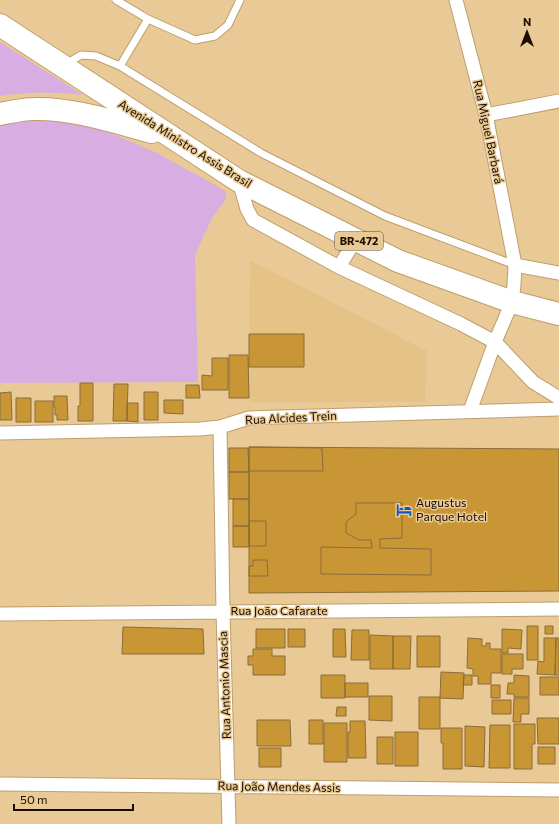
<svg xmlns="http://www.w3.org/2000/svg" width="559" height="824" font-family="Commissioner,sans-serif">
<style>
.built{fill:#e5c286}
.green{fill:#d8ade2}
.building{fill:#c99636;stroke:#896c3a}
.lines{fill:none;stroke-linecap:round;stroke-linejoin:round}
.service-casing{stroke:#bd9f6c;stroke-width:9}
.minor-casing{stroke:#bd9f6c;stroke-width:15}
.trunk-casing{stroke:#bd9f6c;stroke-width:24}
.service{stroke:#fff;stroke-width:7}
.minor{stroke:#fff;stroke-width:13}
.trunk{stroke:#fff;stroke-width:22}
.labels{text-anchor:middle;stroke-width:3;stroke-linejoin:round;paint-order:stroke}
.shield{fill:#e9c995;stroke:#57462d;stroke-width:1}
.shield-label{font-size:11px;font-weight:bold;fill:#190e00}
.street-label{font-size:12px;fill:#190e00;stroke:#e9c995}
.poi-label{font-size:12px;fill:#190e00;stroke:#e9c995;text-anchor:start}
</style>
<rect width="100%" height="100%" fill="#e9c995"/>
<path class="built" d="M250 260 427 351 425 402H250L249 334Z"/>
<path class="green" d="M0 42 83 95C55 92 28 92 0 96Z
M24 119H50L84 124 115 135 155 152 217 186 226 192V199L212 218 203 237 195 256 198 382 0 383V122Z"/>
<path class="building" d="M249 334H304V367H249Z
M229 355H248L249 398H229Z
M212 358H228V390H202V375L212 376Z
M80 383H93V421H78V406H80Z
M114 384H128L127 421H113Z
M186 385H199L200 398H186Z
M11 392 12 420H0V393Z
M144 392H158V420H144Z
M54 396H67L68 420H57V415H55V407H54Z
M16 398H31V422H16Z
M164 400H183V414L164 413Z
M35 401H53V422H35Z
M127 403H138V422L127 421Z
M249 447 559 449V591L249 593Z
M249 447 322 448 323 471H249Z
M229 448H248L249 472H229Z
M229 472H249V499H229Z
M233 499H249V526H233Z
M356 503H402V538L380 539V548L431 549V575L321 574V547L372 548 371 540H359L346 533V522L356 514Z
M249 521H266V546H249Z
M233 526H249V547H233Z
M253 560H267L268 576H249V566H253Z
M527 626H538V660H527Z
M545 626H553V634H545Z
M123 627 203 629 204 654H122Z
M256 629H285V648H256Z
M288 629H305V647H288Z
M333 629H345L346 657H333Z
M502 629 522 630 521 649 508 648V653H502Z
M352 630H369V660H351Z
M370 635 393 636V669H370Z
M393 636H411L410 669H393Z
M417 636H440V667H417Z
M468 638 482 639V646H486V643H490V649H501V673H491V684H478V676H473V669L467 668Z
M544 638H556L555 675 537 674 538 661 544 662Z
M556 638H559V675H555Z
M253 649H272V656H285V675H253V665H248V656H253Z
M502 654H523V669H512V674H502Z
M441 672 464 673 463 699 440 698Z
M321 675H345V698H321Z
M464 675H472V685H463Z
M514 675 529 676V697H514V694H507L508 683H514Z
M540 677H559V695H540Z
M345 683H368V697H345Z
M491 685H500V698H491Z
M369 696H392V721L369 720Z
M419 697H440V729H419Z
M514 698H529V714H521V722H513Z
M492 700H511V714H492Z
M337 707H346V716H336Z
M537 718H559V744H538Z
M257 720H290L291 746H257Z
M309 720H323V744H309Z
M350 721H365L366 758H348V732H350Z
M324 723H347V762H324Z
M514 724H535V744H532V769H514Z
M490 725H510V768H489Z
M465 726 485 727 484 767 465 766Z
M441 728H462V769H443V743H441Z
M395 732H418V766H395Z
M377 737H393V764H377Z
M538 747H555V764H538Z
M259 748H281V767H259Z"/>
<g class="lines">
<g class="service-casing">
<path id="service" d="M116 0 148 19 195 40 215 36 228 25 240 0
M66 64 81 55 96 56 120 66 261 153 385 216 515 265
M120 66 148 19"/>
</g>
<g class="minor-casing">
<path id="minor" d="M456 0 486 115 515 265 514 285 512 302 495 342 470 411
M486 115 559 101
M239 181 247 209 253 220 339 267 461 324 495 342 533 382 559 398
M515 265 559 273
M339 267 356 239
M220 427 223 612 229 824
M0 433 200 429 220 427 249 418 559 409
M0 614 559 609
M0 784 559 790"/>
</g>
<g class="trunk-casing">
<path id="trunk" d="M0 25 239 181 398 261 512 302 559 314
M0 114C11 112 23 109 34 109 73 108 114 122 152 132"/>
</g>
<use href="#service" class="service"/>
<use href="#minor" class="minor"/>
<use href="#trunk" class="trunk"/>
</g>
<defs>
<g id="hotel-bare" transform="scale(1.2)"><path d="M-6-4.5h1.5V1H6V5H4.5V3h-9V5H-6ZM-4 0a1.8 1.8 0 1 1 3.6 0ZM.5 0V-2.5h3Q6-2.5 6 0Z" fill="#1057c1" stroke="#e9c995" stroke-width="2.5" paint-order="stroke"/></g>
</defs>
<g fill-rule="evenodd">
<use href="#hotel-bare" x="404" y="510"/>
</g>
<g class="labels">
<rect class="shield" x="335" y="232" width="48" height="18" rx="3"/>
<g class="shield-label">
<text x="359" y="245">BR-472</text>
</g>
<g class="street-label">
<text transform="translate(488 132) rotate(78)" y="4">Rua Miguel Barbará</text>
<text transform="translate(185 144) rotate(32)" y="4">Avenida Ministro Assis Brasil</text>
<text transform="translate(291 418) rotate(-3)" y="4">Rua Alcides Trein</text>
<text x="279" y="615">Rua João Cafarate</text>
<text transform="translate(225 685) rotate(-92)" y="4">Rua Antonio Mascia</text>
<text transform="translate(279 787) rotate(1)" y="4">Rua João Mendes Assis</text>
</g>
<g class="poi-label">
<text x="416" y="507">Augustus<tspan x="416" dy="14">Parque Hotel</tspan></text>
</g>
</g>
<g transform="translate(527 32)" stroke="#e9c995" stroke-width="3" paint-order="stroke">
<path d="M0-3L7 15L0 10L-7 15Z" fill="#190e00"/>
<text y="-6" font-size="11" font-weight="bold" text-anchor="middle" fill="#190e00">N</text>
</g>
<path d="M14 804v6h119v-6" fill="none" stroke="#190e00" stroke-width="2"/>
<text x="20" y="804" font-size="12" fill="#190e00" stroke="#e9c995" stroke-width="3" paint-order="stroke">50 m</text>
</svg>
